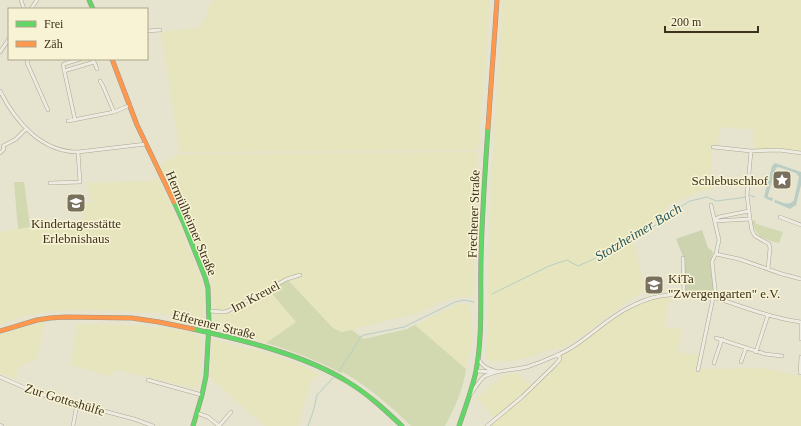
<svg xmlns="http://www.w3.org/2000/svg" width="801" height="426" font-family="'Times New Roman',serif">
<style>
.farmland{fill:#e7e5be}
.green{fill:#d2d9b0}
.cemetery{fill:#cdd2af}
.water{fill:#b9cdc4}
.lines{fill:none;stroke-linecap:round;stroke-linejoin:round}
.stream{stroke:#b9cdc4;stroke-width:1}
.street-casing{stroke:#aca797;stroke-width:4}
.fast-casing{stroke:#9b9787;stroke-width:5}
.slow-casing{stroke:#9b9787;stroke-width:5}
.street{stroke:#eeece0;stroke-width:3}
.fast{stroke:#63d668;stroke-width:4}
.slow{stroke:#ff974d;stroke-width:4}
.labels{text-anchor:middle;stroke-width:3;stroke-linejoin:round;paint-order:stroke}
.poi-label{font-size:13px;fill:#3d311e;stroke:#f8f3d4;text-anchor:end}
.street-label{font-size:13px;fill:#3d311e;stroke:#f8f3d4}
.water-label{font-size:14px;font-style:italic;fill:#2c595d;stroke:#f8f3d4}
</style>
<rect width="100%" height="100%" fill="#e6e3ce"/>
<path class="farmland" d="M213 0H489L488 28 478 150 180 152 161 32 201 27Z
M503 0H801V151L780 149H757L753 147 754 130 720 127 716 148 712 149 711 190 701 191 667 206 655 221 631 232 645 291 634 297 576 340 561 348H555L519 360 494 362 488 360 486 357 488 337V264L494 130Z
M478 152 474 232V297H459L441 302 417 313 342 332 333 328 288 280 268 289 296 322 266 343 241 336 236 333 216 327 213 322 214 313 211 280 206 271 185 219 160 168 161 164 177 155 181 154Z
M157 178 178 220 199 274 203 292 204 309 202 322 174 315 153 313 87 310 54 311 35 314 24 316 0 325V232L83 219 81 204 92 202 87 183 149 181Z
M670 295 664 327 682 329 677 352 700 355 698 369 760 368 801 376V426H491L497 421 477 398 504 375 517 373 531 386 561 354 625 309 649 300Z
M457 304H470L469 309 472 317V339L466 369 415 325 447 310Z
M44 322 37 359 19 366 15 379 0 373V335L25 327Z
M77 324 137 325 158 328V326L196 334 199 336 202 340 200 374 198 389 117 370 107 376 71 365Z
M212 339 275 355 308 368 320 375 310 382 298 426H265L210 378Z"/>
<path class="green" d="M14 182H24L30 227 18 229Z
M755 220 756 224 783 232 779 243C764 239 756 238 752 221Z
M288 280 333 328 342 332 352 330 364 339 407 329 415 325 466 369C463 390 455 407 445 426H411C390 405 368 387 343 372L341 373C317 360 292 351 266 343L296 322 269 290Z"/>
<path class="cemetery" d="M702 230 708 248 711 250 713 253 710 262 713 284V291L711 294 686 291 684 259 676 239Z"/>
<path class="water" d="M775 163 801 172V185L796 205 790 209 774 202 775 200C782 202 789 207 794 200L799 177 796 173 778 167 776 168 768 195V197L773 198 772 201 767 199 764 197 772 166Z"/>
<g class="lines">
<path class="stream" d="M749 195 755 197
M492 294 549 266 567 260 578 266 609 252 626 241 631 236 656 225 665 216 690 201 707 197 716 201 740 198 745 197
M339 371 351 353 360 337 364 335 404 327 455 302 464 300 474 302
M308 426 313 412 317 395 333 378"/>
<g class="street-casing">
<path id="street" d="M21 0 24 9
M31 9 37 0
M147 31 160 30
M0 52 9 39
M28 59 27 63 28 65 48 110
M93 59 97 69
M64 71 94 62
M100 81 103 86 114 112
M0 91C15 121 41 152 78 152L146 144
M75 120 63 65 64 64 80 59
M68 121 114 112 121 109 130 105
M713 147 751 151 779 150 801 153
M751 151 747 195 750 219 752 231 755 236 769 244 770 248 768 269
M0 153 4 149 3 146 16 139 26 129
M50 183 80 182 78 152
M711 205 719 240 716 254
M780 217 801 225
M715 219 719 217 749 211
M715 221 750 219
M683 258 684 294
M716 298 712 262 715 255 716 254 739 259 782 274 801 279
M209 311 224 312 228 311 287 279 300 275
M801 322V339
M716 338 765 354 782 356
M756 352 768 315
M478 358C482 367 488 369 498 372
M741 362 746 348
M714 363 722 339
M698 370 713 298
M476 371 494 372
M800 373 801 357
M0 377 39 394 134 419 153 426
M148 380 202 395
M470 395C475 389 479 380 485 376 496 370 514 370 527 367 536 364 546 360 555 356 583 345 602 321 628 308 650 296 668 293 692 295 700 295 709 296 716 298 738 305 758 313 780 318 787 320 794 321 801 322
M197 413 208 417 219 426
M0 425 2 426
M73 426 77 404
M219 426 231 412
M487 426 522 397 556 364 560 359 559 355"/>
</g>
<g class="fast-casing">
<path id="fast" d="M89 0 93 9
M174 202 184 224 205 277 208 288 209 325 206 376 202 395 193 426
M193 329C243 340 305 355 348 382 368 394 385 410 402 426
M459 426C465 408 472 390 476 371 483 334 480 296 481 258 482 215 485 171 488 128"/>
</g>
<g class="slow-casing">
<path id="slow" d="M112 59 137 125 174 202
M488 128 497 0
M0 331 37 320 50 318 66 317 132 318 159 322 193 329"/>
</g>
<use href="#street" class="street"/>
<use href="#fast" class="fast"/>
<use href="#slow" class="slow"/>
</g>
<defs>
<g id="sight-square" transform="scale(1)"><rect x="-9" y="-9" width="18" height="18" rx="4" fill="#786f5c" stroke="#f8f3d4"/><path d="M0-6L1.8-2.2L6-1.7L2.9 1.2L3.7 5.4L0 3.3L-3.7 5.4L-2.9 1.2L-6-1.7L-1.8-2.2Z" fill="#fff"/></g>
<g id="school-square" transform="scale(1)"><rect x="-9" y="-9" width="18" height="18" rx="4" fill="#786f5c" stroke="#f8f3d4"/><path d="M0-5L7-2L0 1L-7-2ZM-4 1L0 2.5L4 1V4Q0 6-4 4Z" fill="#fff"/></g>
</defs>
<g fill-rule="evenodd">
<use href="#sight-square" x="782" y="180"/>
<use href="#school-square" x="76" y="203"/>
<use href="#school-square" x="654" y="285"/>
</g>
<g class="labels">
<g class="poi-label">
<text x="768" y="185">Schlebuschhof</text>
<text x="76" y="228" text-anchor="middle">Kindertagesstätte<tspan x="76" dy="15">Erlebnishaus</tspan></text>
<text x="668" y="283" text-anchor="start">KiTa<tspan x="668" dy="15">"Zwergengarten" e.V.</tspan></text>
</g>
<g class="street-label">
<text transform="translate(473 214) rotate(-88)" y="5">Frechener Straße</text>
<text transform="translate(192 223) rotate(67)" y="5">Hermülheimer Straße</text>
<text transform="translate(255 296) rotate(-28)" y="5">Im Kreuel</text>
<text transform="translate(214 324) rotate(14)" y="5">Efferener Straße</text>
<text transform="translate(65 399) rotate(17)" y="5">Zur Gotteshülfe</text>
</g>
<g class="water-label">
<text transform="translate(638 232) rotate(-31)" y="5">Stotzheimer Bach</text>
</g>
</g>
<rect x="8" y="8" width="140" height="52" fill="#f8f3d4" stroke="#ada58b"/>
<rect x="16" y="21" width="20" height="6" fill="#63d668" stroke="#ada58b"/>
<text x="44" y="28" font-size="12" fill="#3d311e">Frei</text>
<rect x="16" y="41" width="20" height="6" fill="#ff974d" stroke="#ada58b"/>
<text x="44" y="48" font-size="12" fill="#3d311e">Zäh</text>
<path d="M665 26v6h93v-6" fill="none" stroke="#3d311e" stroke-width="2"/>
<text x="671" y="26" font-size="12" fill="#3d311e" stroke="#f8f3d4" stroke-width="3" paint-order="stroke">200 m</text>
</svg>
